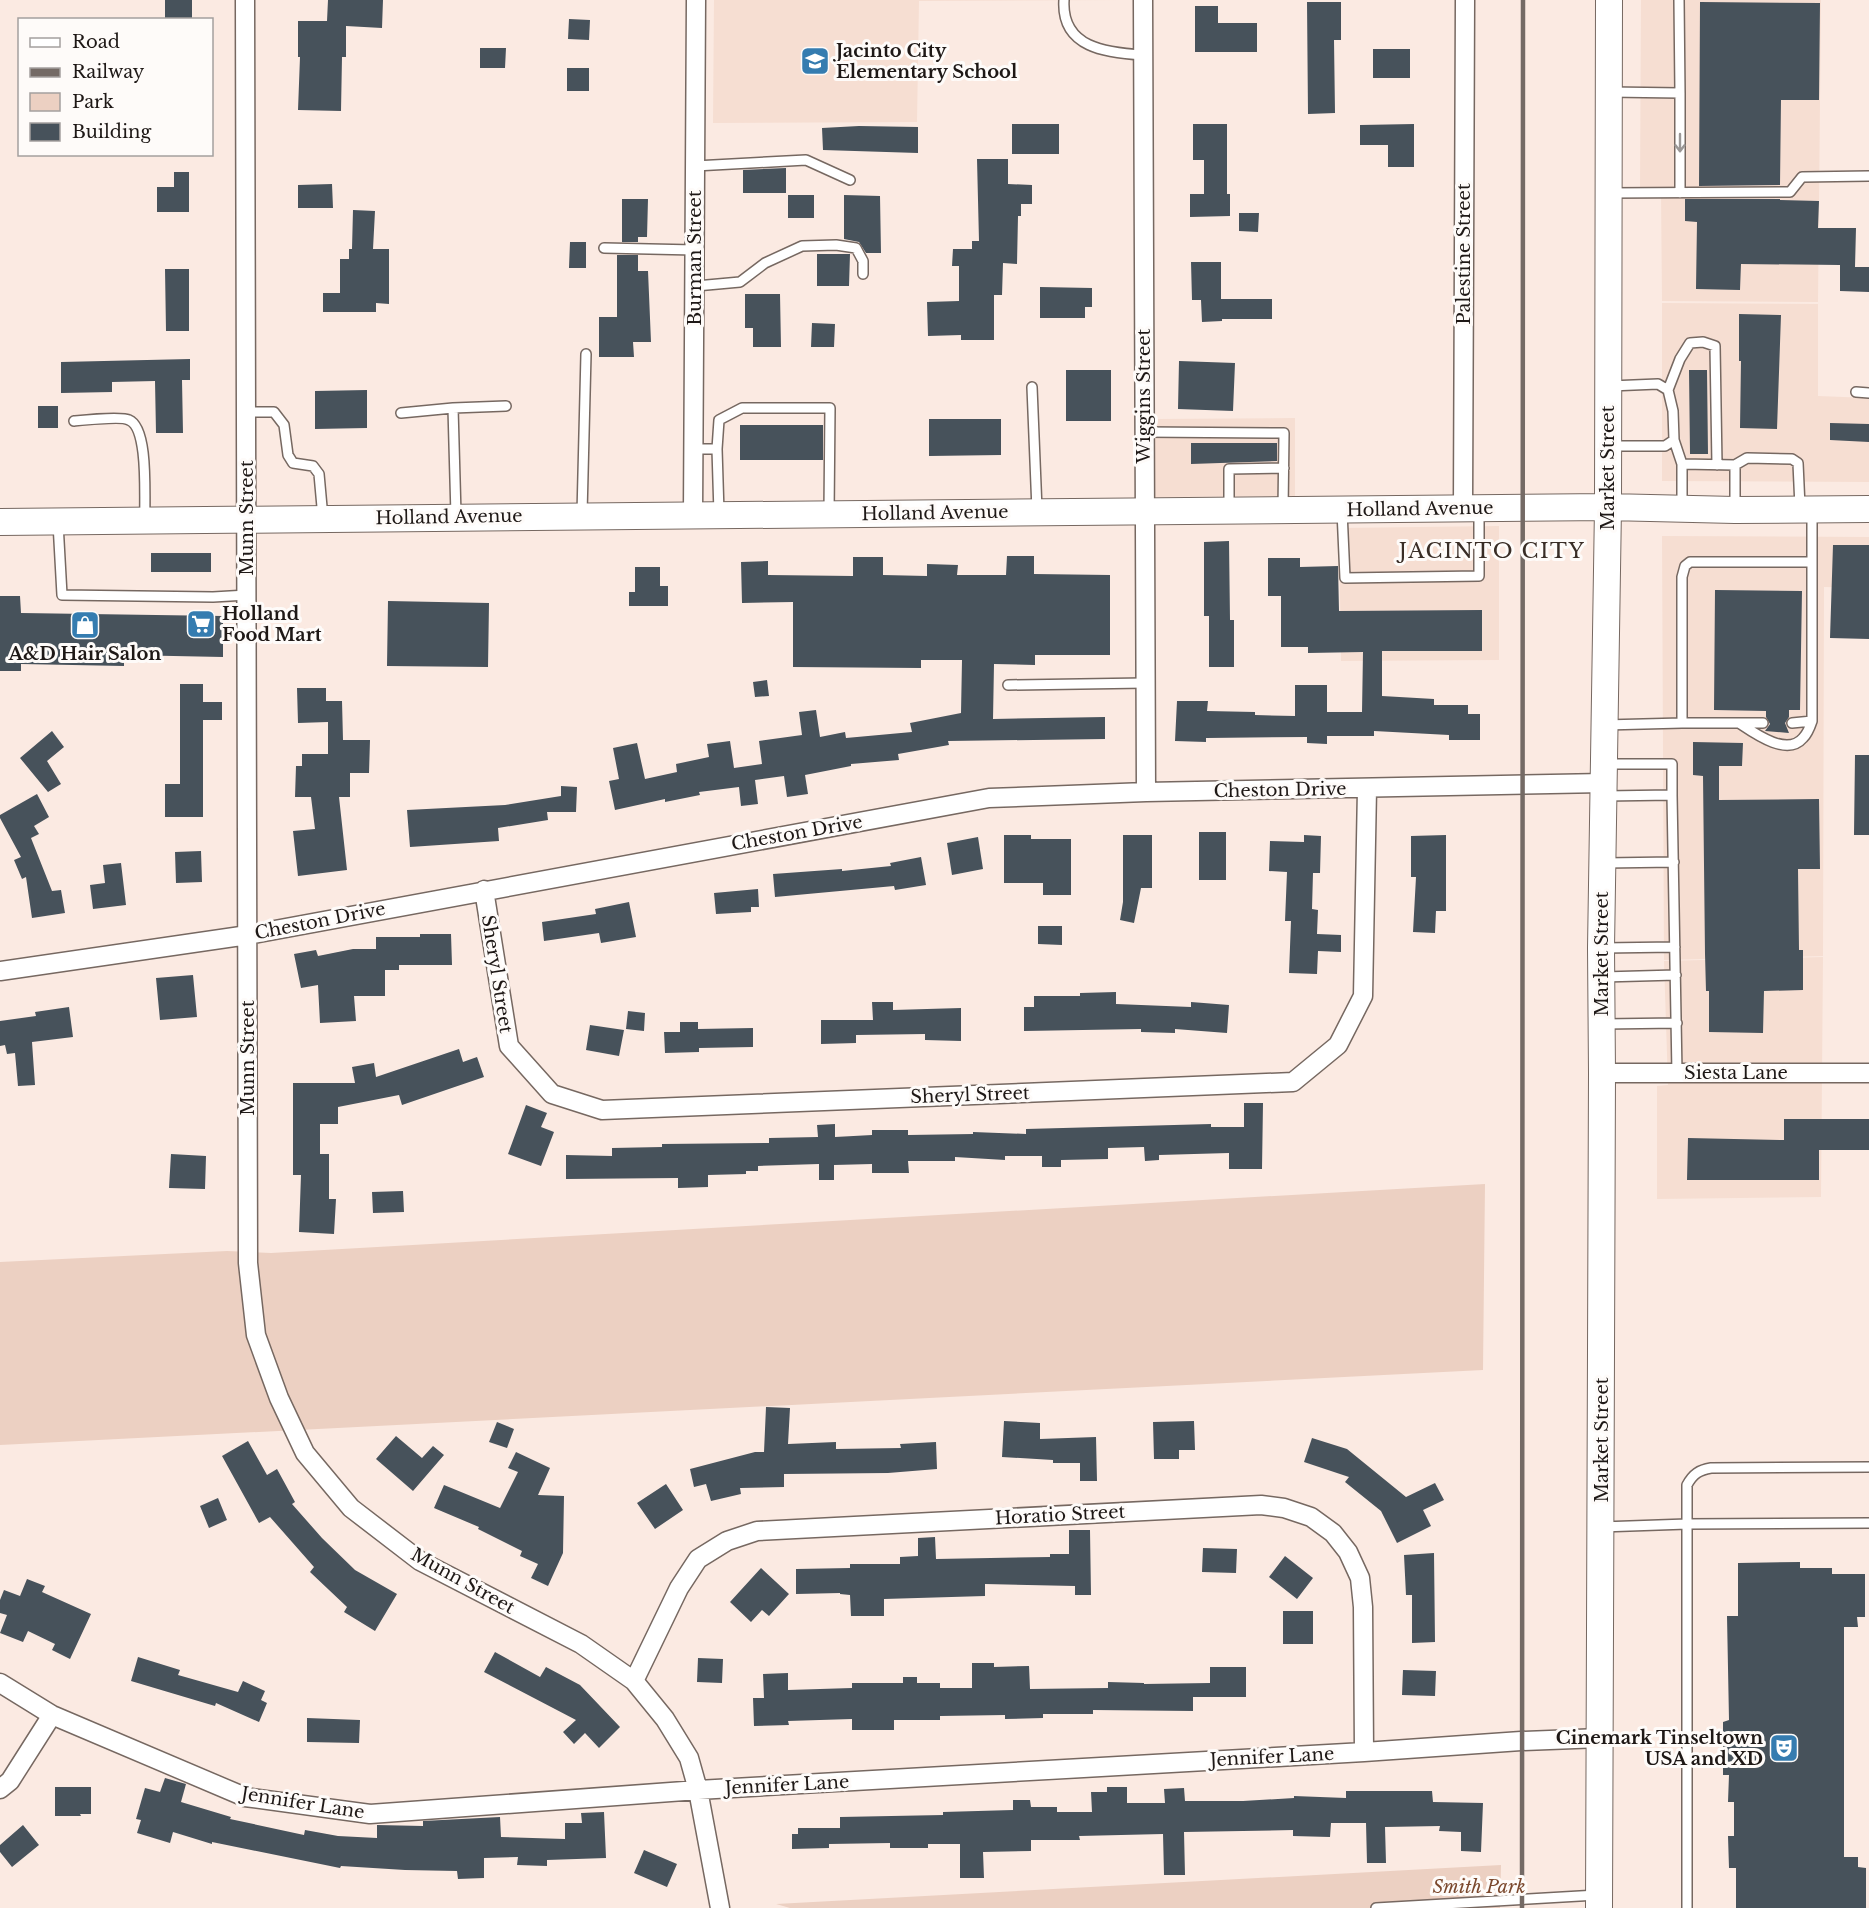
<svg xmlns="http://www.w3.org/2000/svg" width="1869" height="1908" font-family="'Libre Baskerville',serif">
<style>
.built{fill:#f6ded2}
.green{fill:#ecd0c2}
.building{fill:#47525b}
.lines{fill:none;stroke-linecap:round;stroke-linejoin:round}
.lane-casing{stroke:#766861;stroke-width:12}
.street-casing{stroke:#766861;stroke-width:21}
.secondary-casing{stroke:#766861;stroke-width:28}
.lane{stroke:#fff;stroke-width:9}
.street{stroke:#fff;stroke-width:18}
.secondary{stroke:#fff;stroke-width:26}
.rail{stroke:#746a65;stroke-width:4.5}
.oneway{stroke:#9a9796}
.labels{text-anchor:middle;stroke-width:6;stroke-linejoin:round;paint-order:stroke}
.poi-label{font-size:18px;font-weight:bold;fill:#1e1816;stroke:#fefbf9;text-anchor:start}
.street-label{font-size:18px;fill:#1e1816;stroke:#fefbf9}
.park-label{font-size:18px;font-style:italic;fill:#7b482d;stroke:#fefbf9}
.quarter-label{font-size:21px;letter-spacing:1.5px;fill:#392d26;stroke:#fefbf9}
</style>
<rect width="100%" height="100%" fill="#fbeae2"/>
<path class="built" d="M714 0H1122L919 1 917 122 713 123Z
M1641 0H1821L1818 302 1662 301 1661 191 1640 190Z
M1662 303 1818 304V396L1869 398V482L1662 481Z
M1295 418V496L1154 497V419Z
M1499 526V660L1341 661 1339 528Z
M1662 536 1869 537V588L1824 587 1823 956 1664 960Z
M1823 957 1821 1197 1657 1199V1086L1668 1085 1664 961Z"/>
<path class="green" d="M1485 1184 1483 1370 0 1445V1262L227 1251 271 1253Z
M1501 1865 1500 1908H790L776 1904Z"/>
<path class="building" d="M165 0H192V20H165Z
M328 0H383L382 28 346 26V57H342L341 111 298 110 300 57H298V21H327Z
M1307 2H1341V40H1334L1335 113 1308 114Z
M1700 2 1820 3 1819 100H1781L1780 185 1699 186Z
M1195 6H1218V23H1257V52H1195Z
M569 19 590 20 589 40 568 39Z
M480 48H506L505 68H480Z
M1373 49H1410V78H1373Z
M567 68H589V91H567Z
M1012 124H1059V154H1012Z
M1193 124H1227V194H1230V216L1190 217V194H1204V160H1193Z
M1414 124V167H1388V145H1360V125Z
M859 126 918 127V153L823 150 822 128Z
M977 159H1008V184L1032 185V204H1021V216H1018L1017 264 1003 263 1002 295H994V340H961V335L928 336 927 302 959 301V266H952L953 249H972V241H979Z
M786 168V193H743V170Z
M174 172H189V212H157V187H174Z
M332 184 333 208H298V185Z
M788 195H814V218H788Z
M844 195 880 196 881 253H866L859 242 844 239Z
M622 199H648L647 237H638V242H622Z
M1685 199H1780V200L1819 201 1818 228H1856L1855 267H1869V292L1840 291V265L1741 264 1740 290 1696 289 1697 222 1685 221Z
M353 210 375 211 373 249H389V304L376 303V312H323V293H340V259H349V249H352Z
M1239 213H1259L1258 232 1239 231Z
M570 242H586V268H569Z
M817 254H850L849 286H817Z
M617 255H638V271H648L651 342H633L634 357H599V317H617Z
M1191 262H1221V299H1272V319H1222V321L1202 322 1201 300H1192Z
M165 269H189V331H166Z
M1040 287 1092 288V307H1085V318H1040Z
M745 294H780L781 347H753V328H745Z
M1739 314 1781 315 1777 429 1740 428 1741 361H1739Z
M812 323 835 324 834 347H811Z
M190 359V380H182L183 433H156L155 381 112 382V392L61 393V362Z
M1179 361 1235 363 1233 411 1178 409Z
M1066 370H1111V421H1066Z
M1689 370H1707L1708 454H1690Z
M367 390V428L315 429V391Z
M38 406H58V428H38Z
M929 419H1001V455L929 456Z
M1830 423 1869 424V442L1830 440Z
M740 425H823V460H740Z
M1191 443H1277V461L1191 464Z
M1229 541 1230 620H1234V667H1209V616H1204V542Z
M1833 545H1869V639L1830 638Z
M151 553H211V572H151Z
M1007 556H1034V574L1110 575V655H1035V665L994 664 993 719 1105 717V739L948 741 949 745 898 754 899 760 851 764V766L805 775 808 794 787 797 784 776 755 780 758 804 741 806 739 787 699 792 700 795 665 802V799L615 810 609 781 619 779 613 748 637 743 645 779 677 772 676 764 709 757 707 744 730 741 734 768 762 764 759 741 802 735 799 712 816 710 820 737 845 732 846 738 912 732 910 723 961 713 962 660H921V668L793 667V602L742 603 741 562 768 561V575L853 576V557H883V575L927 576V564L958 565 957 575H1006Z
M1268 558H1300V567L1338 566 1339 611 1482 610V651H1382V696L1434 699V705H1468V714H1480V740H1449V735L1374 731V736H1327V744L1307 743V737L1206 738V742L1175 741 1177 701H1208L1207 711 1255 712V715L1295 716V685H1327V712H1362L1363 652 1308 653V647H1281V596H1268Z
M635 567H660V586H668V606H629V592H635Z
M1715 590 1802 591 1800 710H1789V717L1785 723 1789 733 1765 731 1770 724 1766 717V711L1714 710Z
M0 596H20L21 613 223 616V657L124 655V666L21 664V671H0Z
M388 601 489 603 488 667 387 666Z
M767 680 769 696 755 697 753 682Z
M180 684H203V702H222V720H203V817H165V784H180Z
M297 688H326V701H342L343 740H370L369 773H350V797H339L347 870 298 876 293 831 315 829 311 797H295L296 766H302V754H328V722L298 723Z
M52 731 64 747 47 761 61 784 48 792 20 758Z
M1693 742 1743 743 1742 766H1719V800L1819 799 1820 869H1798L1799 950H1803V990L1764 991 1763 1033 1709 1032V991H1706L1705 954 1703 776 1693 775Z
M1855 755H1869V835H1854Z
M561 786 577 787 576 812H547L548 820 498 828 499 841 410 847 407 810 505 805 561 796Z
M37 794 49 817 34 826 39 834 31 838 52 891 61 890 65 913 32 918 26 877 22 879 14 860 21 857 0 818V815Z
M1199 832H1226V880H1199Z
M1004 835H1031V839H1071V895H1043V883H1004Z
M1123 835H1152V888H1141L1134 923 1120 920 1123 902Z
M1304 835 1321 836 1320 873H1313L1312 909 1318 910 1317 934 1341 935V952L1318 951 1317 974 1289 973 1291 921H1285L1287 872 1269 871 1270 841 1304 842Z
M1446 835V911H1436L1435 933 1413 932 1416 877H1411V836Z
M978 837 983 869 952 875 947 843Z
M201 851 202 882 176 883 175 852Z
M921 857 926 885 895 890 894 886 775 897 773 874 842 869V871L891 866 890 863Z
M121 863 126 905 93 909 90 885 105 883 103 865Z
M758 889 759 907H751V912L716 914 714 893Z
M629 902 636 937 601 943 599 933 544 941 542 922 596 914 595 909Z
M1038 926H1062V945L1038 944Z
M420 934H451L452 965H399V970H385V996H354L356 1021 320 1023 318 985 301 988 294 954 316 950 318 956 353 949H376V937H420Z
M193 975 197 1017 160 1020 156 978Z
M1116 992V1004L1191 1007V1002L1229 1005 1227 1033 1175 1029V1033L1141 1032V1029L1024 1031V1007H1034V996H1080V993Z
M872 1002H893V1010L961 1008V1041L925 1040V1034L856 1035V1043L821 1044V1020H873Z
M69 1007 73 1037 32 1042 35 1085 18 1086 15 1053 7 1054 5 1045 0 1046V1021L36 1016 35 1012Z
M628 1011 645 1013 644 1031 626 1029Z
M680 1022H698V1029L753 1028V1047L699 1048V1052L665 1053 664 1032H680Z
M590 1025 624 1030 619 1056 586 1050Z
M459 1049 463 1062 477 1057 484 1077 402 1105 399 1095 338 1107V1124H320V1154H329V1199H336L334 1234 299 1232 301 1175H293V1083H355L352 1067 374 1063 376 1077Z
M1244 1103H1263L1262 1169H1229V1153L1159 1155V1160L1145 1161 1144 1147 1108 1148V1159L1061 1160V1167H1042V1156H1005V1160L955 1157V1161H908L909 1173H872V1164L834 1165V1180H819V1164L758 1166V1171H746V1174L708 1175V1187L678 1188V1178L566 1179V1155L612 1156V1148L662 1147V1144L769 1143V1138L818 1137 817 1125 835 1124V1137L872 1135V1130H908V1135L973 1134V1132L1026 1134V1129L1211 1124V1127H1244Z
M526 1105 547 1113 541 1127 554 1132 541 1166 508 1154Z
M1784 1119H1869V1150H1819V1180H1687L1688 1138 1784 1140Z
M171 1154 206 1156 205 1189 169 1188Z
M403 1191 404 1212 373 1213 372 1192Z
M766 1407 790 1408 788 1444 836 1442V1449L901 1448 900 1444 936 1442 937 1469 888 1473 784 1474V1487L740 1488 741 1494 711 1501 706 1484 694 1487 690 1469 755 1452H764Z
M1004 1421 1040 1423V1439L1096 1437 1097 1481H1080V1463H1053V1460L1002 1457Z
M1194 1421 1195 1450H1179V1459H1154L1153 1422Z
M497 1422 514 1429 507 1448 489 1442Z
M396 1436 422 1458 433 1446 444 1455 413 1491 376 1459Z
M1312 1438 1347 1449 1406 1497 1435 1483 1444 1500 1423 1510 1431 1526 1397 1543 1381 1511 1345 1482 1349 1477 1304 1462Z
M248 1441 267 1475 277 1469 295 1502 292 1504 322 1538 355 1570 397 1594 375 1631 344 1612 347 1607 310 1572 314 1567 270 1517 259 1523 222 1456Z
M516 1452 550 1468 538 1495 564 1496 563 1553 548 1586 531 1578 538 1564 520 1556 522 1551 478 1529 479 1527 434 1508 444 1485 500 1508 518 1472 508 1468Z
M666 1484 683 1510 655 1529 637 1503Z
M218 1498 227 1520 209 1528 200 1506Z
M1069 1530H1090L1091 1595H1075V1586L985 1584V1596L884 1599V1616H851L850 1595 840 1594V1593L796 1594V1569L850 1568V1564H900V1557L918 1556V1538L935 1537 936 1559 1050 1557V1554H1069Z
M1203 1548 1237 1549 1236 1573 1202 1572Z
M1434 1553 1435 1642 1412 1643V1595H1406L1404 1555Z
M1285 1556 1313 1578 1297 1599 1269 1577Z
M1800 1562V1568H1832V1574H1865V1617H1857L1858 1627H1844V1857H1858V1867L1866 1868V1908H1736V1868H1729L1728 1836H1734V1802H1728L1729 1775H1723V1722L1729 1720 1727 1616H1738V1563Z
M761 1568 789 1594 769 1616 762 1610 751 1622 730 1602Z
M27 1579 45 1586 42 1592 91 1614 70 1659 52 1650 55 1644 28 1631 23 1642 0 1633 7 1615 0 1613V1600L4 1590 20 1596Z
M1283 1611H1313V1644H1283Z
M495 1652 540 1677 546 1667 580 1685 620 1727 599 1748 585 1733 574 1744 563 1732 576 1720 484 1672Z
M138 1657 180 1670 178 1675 238 1692 243 1681 265 1691 261 1700 267 1703 259 1722 216 1703 215 1706 131 1681Z
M698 1658 723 1659 722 1683 697 1682Z
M972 1663H994V1667L1029 1666 1030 1689 1108 1688V1682L1144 1683V1684L1210 1683V1667H1246V1697H1193V1711L1093 1710V1714H1043V1718L1005 1719V1715L940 1716V1720H894V1730H852V1719L788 1721 789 1725 754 1726 753 1698H764L763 1674 788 1673V1690L852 1688V1683H903V1677H917V1683H940V1688H972Z
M1403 1670 1436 1671 1435 1696 1402 1695Z
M307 1718 360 1720 359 1743 307 1742Z
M165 1778 186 1784 181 1802 231 1817 230 1819 304 1835 305 1830 338 1836 377 1838V1825L423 1826V1821L500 1817 501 1837 565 1839V1823H582L581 1813 604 1812 606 1858 547 1860V1866L517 1865 518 1857 484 1858V1878L458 1879 457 1871 405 1870 341 1866 340 1868 212 1842V1844L173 1832 170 1843 137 1833 141 1820 136 1819 145 1788 160 1792Z
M55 1787H91V1814H80L81 1816H55Z
M1107 1787H1127V1803H1165L1164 1789 1184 1788 1185 1801H1243L1294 1798V1796L1346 1798V1791H1432L1433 1802 1483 1803 1481 1852 1461 1851V1832L1439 1831 1440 1826 1385 1827 1386 1863H1367L1366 1823H1331L1330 1837 1293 1836V1830L1184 1832 1185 1875H1164L1163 1834 1079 1836 1080 1840H1031V1851L983 1852 984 1878H960V1844H928V1848H890V1843L829 1844V1848L792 1849V1834H798V1828H840V1817L943 1815V1812L1013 1810V1800H1030L1031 1807H1057V1812H1092L1091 1792H1107Z
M23 1825 39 1845 12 1867 0 1852V1845Z
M644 1850 677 1864 667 1887 634 1873Z"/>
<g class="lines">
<g class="lane-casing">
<path id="lane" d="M1064 0C1061 48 1107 53 1143 55
M1610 92 1680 93 1679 0
M1680 93V193
M695 166 806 160 850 180
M1609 193 1790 192 1802 177 1869 176
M604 248 695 250
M696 286 740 282 765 263 802 246 836 245 856 248 863 261V274
M1610 386 1658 384 1668 390 1673 411 1674 440 1665 446H1611
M1032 387 1037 510
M1668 390 1680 359 1690 343 1703 342 1715 346 1717 465
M1856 392 1869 393
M453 408 456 515
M246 412H274L284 425 288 455 293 463 313 466 319 474 323 518
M401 413 453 408 506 406
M74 421C84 420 122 416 129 420 149 428 144 498 145 518
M1144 432 1284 433 1283 510
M1674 440 1682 464
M694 449H717L719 420 742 408H830L829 513
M717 449 719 513
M1735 465V508
M1682 506V464L1735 465 1747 458 1792 459 1798 463 1800 507
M1229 510V469L1284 468
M1342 511 1345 578 1479 576V511
M582 514 586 354
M58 523 62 595 213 597 247 595
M1008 685 1145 683
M1682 723H1763
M1739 723C1754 733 1787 757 1803 738 1807 734 1810 727 1812 721
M1792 723 1812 721V562
M1605 725 1682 723V577L1685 566 1690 562H1812V512
M1606 764H1672V795
M1605 796 1672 795 1677 1073
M1605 863 1674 862
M1603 948 1675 947
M1603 977 1676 975
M1604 1024 1677 1023
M1601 1527 1687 1524 1869 1523
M1376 1908 1597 1895
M1687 1908V1485C1693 1474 1699 1470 1711 1468L1869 1467"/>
</g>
<g class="street-casing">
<path id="street" d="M245 0 248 1263 256 1335 279 1398 305 1453 351 1508 420 1561 581 1644 634 1681 665 1719 689 1758 698 1790 720 1908
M1143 0 1146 792
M1463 508 1465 0
M693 515 696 0
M484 890 509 1046 552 1094 602 1110 1293 1082 1338 1045 1363 996 1367 789
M0 971 248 935 989 798 1146 792 1604 783
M1602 1073H1869
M634 1681 679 1588 698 1559 727 1541 757 1531 1261 1505 1284 1508 1311 1517 1333 1533 1348 1552 1360 1578 1363 1607 1364 1752
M0 1683 52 1715 245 1797 370 1814 698 1790 1364 1752 1521 1741 1601 1738
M0 1789 10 1781 52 1715"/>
</g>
<g class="secondary-casing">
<path id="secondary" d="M0 522 1608 507 1735 510 1869 509
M1599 1908 1602 1073 1601 948 1608 507 1609 0"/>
</g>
<use href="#lane" class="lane"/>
<use href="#street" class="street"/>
<use href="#secondary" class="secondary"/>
<path class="rail" d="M1522 1908 1523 0"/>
</g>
<defs><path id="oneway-shaft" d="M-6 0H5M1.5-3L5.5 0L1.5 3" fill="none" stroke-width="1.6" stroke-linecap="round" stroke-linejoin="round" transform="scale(1.5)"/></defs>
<use class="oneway" href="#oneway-shaft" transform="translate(1680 143) rotate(90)"/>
<defs>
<g id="school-square" transform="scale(1.5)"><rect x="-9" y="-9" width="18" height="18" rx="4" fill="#357cb0" stroke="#fefbf9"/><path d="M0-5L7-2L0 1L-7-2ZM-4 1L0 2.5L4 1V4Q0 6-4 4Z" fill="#fff"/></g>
<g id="supermarket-square" transform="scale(1.5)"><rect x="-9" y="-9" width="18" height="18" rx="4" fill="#357cb0" stroke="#fefbf9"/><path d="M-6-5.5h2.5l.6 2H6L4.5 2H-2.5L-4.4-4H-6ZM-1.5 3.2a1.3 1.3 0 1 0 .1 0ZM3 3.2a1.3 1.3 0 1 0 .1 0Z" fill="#fff"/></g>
<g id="shop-square" transform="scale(1.5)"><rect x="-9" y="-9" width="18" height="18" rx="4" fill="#357cb0" stroke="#fefbf9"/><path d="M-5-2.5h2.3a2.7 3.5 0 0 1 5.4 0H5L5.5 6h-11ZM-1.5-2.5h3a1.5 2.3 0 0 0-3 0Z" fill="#fff"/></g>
<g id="theatre-square" transform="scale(1.5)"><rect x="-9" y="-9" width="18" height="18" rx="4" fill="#357cb0" stroke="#fefbf9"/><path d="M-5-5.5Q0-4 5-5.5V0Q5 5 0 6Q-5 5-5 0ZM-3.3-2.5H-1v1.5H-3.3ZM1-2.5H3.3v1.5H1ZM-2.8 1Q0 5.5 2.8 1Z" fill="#fff"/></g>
</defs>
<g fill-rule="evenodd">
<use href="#school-square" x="815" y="61"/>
<use href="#supermarket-square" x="201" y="624"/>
<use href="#shop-square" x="85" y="625"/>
<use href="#theatre-square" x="1784" y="1748"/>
</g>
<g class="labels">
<g class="poi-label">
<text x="836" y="57">Jacinto City<tspan x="836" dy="21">Elementary School</tspan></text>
<text x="222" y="620">Holland<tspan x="222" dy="21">Food Mart</tspan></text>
<text x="85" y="660" text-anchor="middle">A&amp;D Hair Salon</text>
<text x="1763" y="1744" text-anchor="end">Cinemark Tinseltown<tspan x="1763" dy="21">USA and XD</tspan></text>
</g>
<g class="street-label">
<text transform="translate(1464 254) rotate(-90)" y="6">Palestine Street</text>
<text transform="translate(695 258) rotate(-90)" y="6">Burman Street</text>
<text transform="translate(1144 396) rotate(-90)" y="6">Wiggins Street</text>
<text transform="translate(1608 468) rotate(-90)" y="6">Market Street</text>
<text transform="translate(1420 509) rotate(-1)" y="6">Holland Avenue</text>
<text transform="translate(935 513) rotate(-1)" y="6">Holland Avenue</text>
<text transform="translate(449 517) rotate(-1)" y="6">Holland Avenue</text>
<text transform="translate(247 518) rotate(-90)" y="6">Munn Street</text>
<text transform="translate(1280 790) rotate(-1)" y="6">Cheston Drive</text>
<text transform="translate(797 833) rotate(-10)" y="6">Cheston Drive</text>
<text transform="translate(320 921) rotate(-11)" y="6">Cheston Drive</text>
<text transform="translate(1602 954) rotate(-90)" y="6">Market Street</text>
<text transform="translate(497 974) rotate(81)" y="6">Sheryl Street</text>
<text transform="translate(248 1058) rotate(-90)" y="6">Munn Street</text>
<text x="1736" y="1079">Siesta Lane</text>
<text transform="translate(970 1095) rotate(-2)" y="6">Sheryl Street</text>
<text transform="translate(1602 1440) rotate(-90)" y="6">Market Street</text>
<text transform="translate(1060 1515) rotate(-3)" y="6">Horatio Street</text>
<text transform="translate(463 1581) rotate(29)" y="6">Munn Street</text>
<text transform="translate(1272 1757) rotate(-3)" y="6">Jennifer Lane</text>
<text transform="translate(787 1785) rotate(-3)" y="6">Jennifer Lane</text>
<text transform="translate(303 1803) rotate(9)" y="6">Jennifer Lane</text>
</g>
<g class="park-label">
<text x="1479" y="1893">Smith Park</text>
</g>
<g class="quarter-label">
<text x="1492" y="558">JACINTO CITY</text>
</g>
</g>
<rect x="18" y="18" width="195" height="138" fill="#fefbf9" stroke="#a4a09e" stroke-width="1.5"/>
<rect x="30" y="38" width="30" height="9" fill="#ffffff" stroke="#a4a09e" stroke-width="1.5"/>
<text x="72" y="48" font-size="18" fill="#1e1816">Road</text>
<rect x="30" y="68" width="30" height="9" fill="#746a65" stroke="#a4a09e" stroke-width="1.5"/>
<text x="72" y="78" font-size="18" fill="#1e1816">Railway</text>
<rect x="30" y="93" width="30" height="18" fill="#ecd0c2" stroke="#a4a09e" stroke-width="1.5"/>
<text x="72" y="108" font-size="18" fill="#1e1816">Park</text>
<rect x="30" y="123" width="30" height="18" fill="#47525b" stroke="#a4a09e" stroke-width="1.5"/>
<text x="72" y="138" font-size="18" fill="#1e1816">Building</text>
</svg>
